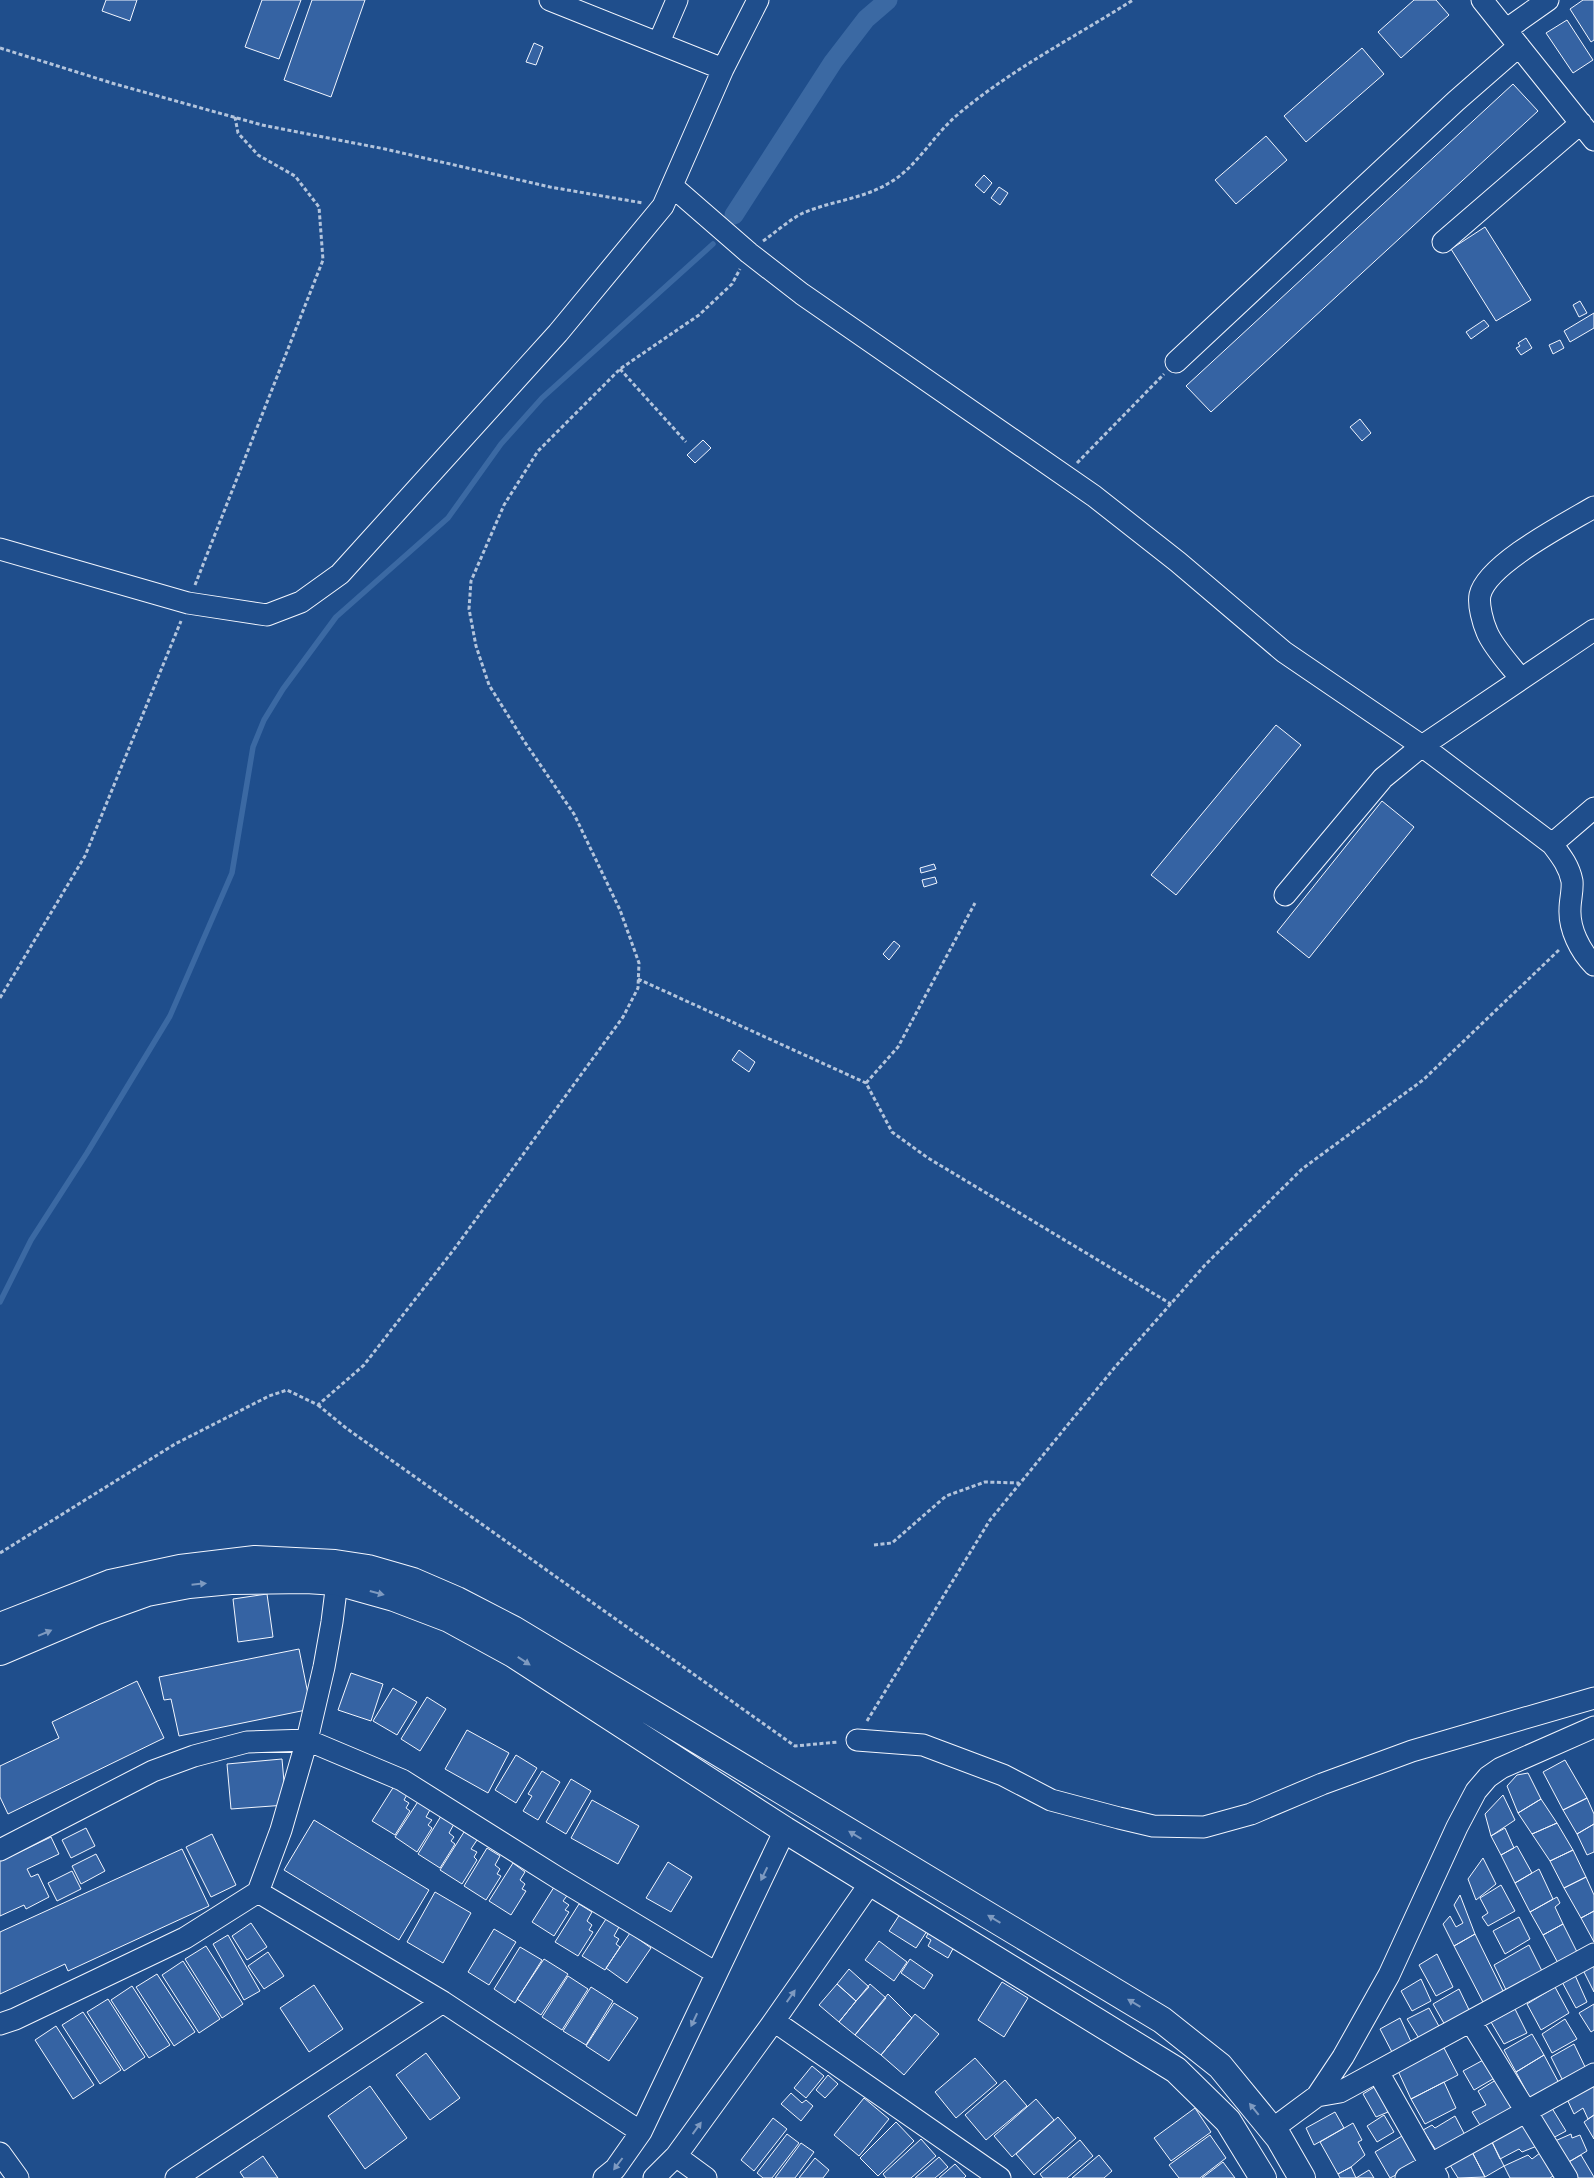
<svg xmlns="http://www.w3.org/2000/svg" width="1594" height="2178" font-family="Roboto,sans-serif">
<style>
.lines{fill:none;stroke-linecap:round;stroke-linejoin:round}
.stream{stroke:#3b69a3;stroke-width:5.5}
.canal{stroke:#3b69a3;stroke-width:19}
.building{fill:#3563a3;stroke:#f2f6ff}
.minor-casing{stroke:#f2f6ff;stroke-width:23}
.major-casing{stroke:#f2f6ff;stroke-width:28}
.path{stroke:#b3c4dc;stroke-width:3;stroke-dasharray:4 2.5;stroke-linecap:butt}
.minor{stroke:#1f4e8c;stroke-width:21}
.major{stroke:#1f4e8c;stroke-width:26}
.oneway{fill:#7e9ac0}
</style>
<rect width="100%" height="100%" fill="#1f4e8c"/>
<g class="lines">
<path class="stream" d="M0 1302 31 1240 87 1153 170 1016 232 873 253 747 264 720 283 689 336 617 448 518 501 444 542 398 713 244"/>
<path class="canal" d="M734 215 833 62 866 19 888 0"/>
</g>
<path class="building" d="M106 0H137L130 21 102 11Z
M262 0H301L279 59 245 47Z
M312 0H365L331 97 284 80Z
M1414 0H1436L1449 15 1401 58 1378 32Z
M1583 0H1594V40L1591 42 1570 9Z
M1567 20 1593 60 1573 73 1546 33Z
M534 43 543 47 536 65 526 62Z
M1362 48 1384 74 1306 142 1284 116Z
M1513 84 1538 111 1211 412 1186 386Z
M1266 136 1287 160 1236 204 1215 180Z
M984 175 992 183 984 193 975 185Z
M999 187 1008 193 1000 205 991 198Z
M1485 227 1531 300 1496 321 1451 249Z
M1580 301 1587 313 1579 317 1573 305Z
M1594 313V328L1570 342 1564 331Z
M1484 320 1489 326 1471 339 1466 332Z
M1526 338 1532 348 1521 355 1516 348 1520 346 1518 343Z
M1560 340 1564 348 1553 354 1549 345Z
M1360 419 1371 433 1362 441 1350 427Z
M703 440 711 448 695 463 687 455Z
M1276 725 1301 745 1176 895 1151 875Z
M1382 801 1414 827 1309 958 1277 932Z
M934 864 936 869 921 873 920 868Z
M935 877 937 883 924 887 922 880Z
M894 941 900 946 889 960 883 954Z
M739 1050 755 1062 749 1072 732 1060Z
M267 1594 273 1637 238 1642 233 1599Z
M299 1649 311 1709 179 1736 171 1699 164 1700 159 1677Z
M351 1673 383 1684 371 1721 338 1710Z
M137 1681 164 1738 8 1814 0 1797V1766L59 1738 52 1722Z
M393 1688 417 1702 397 1735 373 1721Z
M427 1697 446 1709 420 1751 401 1739Z
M467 1730 509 1753 488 1793 445 1769Z
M516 1755 537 1768 516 1803 495 1790Z
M282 1759 286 1805 231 1809 227 1764Z
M1565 1760 1587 1798 1563 1810 1543 1772Z
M542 1771 560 1782 538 1820 523 1811 532 1796 528 1794Z
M1528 1773 1541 1799 1518 1813 1507 1786 1517 1775Z
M571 1779 591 1791 566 1834 546 1822Z
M396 1783 409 1791 404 1800 409 1803 406 1808 410 1811 395 1835 372 1821Z
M1503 1795 1515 1820 1491 1836 1485 1814Z
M1587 1798 1594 1814V1824L1577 1834 1563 1810Z
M1541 1799 1557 1823 1532 1834 1518 1813Z
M419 1800 431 1808 426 1817 432 1820 428 1825 432 1828 417 1852 395 1837Z
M592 1800 639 1826 618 1864 571 1838Z
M441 1816 454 1824 449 1833 454 1837 451 1841 455 1844 440 1868 418 1854Z
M314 1820 429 1890 399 1940 284 1870Z
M1557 1823 1573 1850 1550 1861 1532 1834Z
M1594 1824V1852L1587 1855 1577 1834Z
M86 1828 95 1846 71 1858 62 1840Z
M1505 1828 1514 1848 1501 1855 1491 1836Z
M464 1832 477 1840 471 1849 477 1852 474 1857 477 1860 462 1884 440 1870Z
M212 1834 236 1885 211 1897 186 1847Z
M51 1837 59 1854 27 1869 31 1877 38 1874 49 1897 26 1909 24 1905 0 1916V1858L1 1861Z
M1517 1846 1532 1873 1515 1883 1501 1855Z
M487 1848 500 1856 495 1865 500 1869 497 1874 501 1876 486 1900 464 1886Z
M182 1849 209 1906 68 1971 65 1964 0 1994V1932Z
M1573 1850 1586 1877 1564 1888 1550 1861Z
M96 1854 105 1871 81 1884 72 1866Z
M1483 1858 1496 1884 1476 1900 1468 1879Z
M668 1862 692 1877 671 1912 646 1898Z
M513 1863 525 1872 520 1880 525 1884 522 1889 526 1891 511 1915 489 1901Z
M1539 1869 1553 1899 1530 1912 1515 1883Z
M72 1871 81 1889 57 1901 48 1883Z
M1586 1877 1594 1895V1911L1581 1918 1564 1888Z
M556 1884 569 1893 563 1901 569 1905 565 1910 569 1912 554 1936 532 1922Z
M1501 1885 1515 1911 1488 1926 1482 1917 1488 1913 1480 1898Z
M435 1892 471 1913 443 1963 407 1942Z
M1460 1895 1475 1934 1454 1946 1443 1924 1450 1916 1456 1927 1463 1923 1454 1905Z
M1557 1897 1560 1903 1555 1907 1563 1924 1543 1935 1530 1912Z
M579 1904 592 1912 587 1921 592 1925 589 1930 593 1932 578 1956 555 1942Z
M902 1911 929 1928 916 1948 889 1931Z
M1594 1911V1942L1581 1918Z
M1519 1917 1530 1939 1505 1954 1493 1931Z
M606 1919 619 1927 614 1936 619 1939 616 1944 620 1947 605 1970 582 1956Z
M251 1923 267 1947 247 1960 232 1936Z
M1563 1924 1578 1954 1559 1965 1543 1935Z
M494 1929 516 1942 489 1985 468 1972Z
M930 1931 955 1945 948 1958 928 1946 931 1940 926 1937Z
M630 1933 651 1948 627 1983 606 1968Z
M1475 1934 1505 1995 1485 2006 1454 1946Z
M228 1935 260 1991 244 2000 213 1944Z
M879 1941 907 1962 894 1981 865 1960Z
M1529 1945 1544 1975 1508 1994 1494 1965Z
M206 1946 243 2004 222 2018 185 1959Z
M520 1947 542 1960 515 2003 494 1989Z
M268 1952 284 1976 264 1989 248 1966Z
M1437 1954 1453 1987 1436 1996 1419 1965Z
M544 1959 568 1974 541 2015 517 1999Z
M910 1959 933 1975 924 1989 901 1973Z
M183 1961 220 2019 199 2033 162 1975Z
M1594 1963V1992L1582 1968Z
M849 1969 869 1987 856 2001 837 1984Z
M1574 1973 1587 2002 1576 2008 1561 1980Z
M157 1974 195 2032 174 2046 136 1987Z
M568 1976 588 1989 562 2030 542 2017Z
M1421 1979 1431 2001 1412 2011 1401 1991Z
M1002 1982 1028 1998 1004 2037 978 2020Z
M837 1984 856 2001 839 2022 819 2005Z
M870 1984 886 1998 855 2035 839 2022Z
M314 1985 343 2029 309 2052 280 2008Z
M132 1986 170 2045 149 2058 111 2000Z
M591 1987 613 2001 586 2045 563 2031Z
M1555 1987 1569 2013 1541 2030 1527 2004Z
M1459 1989 1471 2014 1446 2027 1433 2004Z
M888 1994 912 2018 881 2055 855 2035Z
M108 1999 145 2057 124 2071 87 2012Z
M614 2003 638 2018 609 2061 586 2046Z
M1594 2004V2030L1591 2032 1579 2013Z
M1429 2008 1441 2030 1420 2040 1407 2019Z
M1515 2009 1527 2033 1504 2044 1491 2022Z
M83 2012 121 2070 100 2084 62 2025Z
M915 2014 939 2034 904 2075 881 2055Z
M1400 2018 1413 2046 1394 2056 1380 2029Z
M1565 2019 1577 2039 1552 2053 1542 2034Z
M56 2026 94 2085 73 2099 35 2040Z
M1532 2034 1544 2055 1516 2072 1504 2050Z
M1574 2044 1587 2071 1564 2083 1551 2057Z
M1444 2048 1458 2075 1411 2099 1398 2071Z
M426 2053 460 2098 430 2120 396 2075Z
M1544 2055 1560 2085 1531 2100 1516 2072Z
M975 2058 997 2083 956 2118 935 2092Z
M1487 2058 1498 2076 1474 2090 1463 2071Z
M812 2066 824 2076 806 2098 794 2088Z
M828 2075 838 2084 825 2098 816 2090Z
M1499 2078 1518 2109 1483 2130 1472 2112 1486 2105 1478 2091Z
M1005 2080 1027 2106 986 2140 965 2115Z
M1444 2082 1456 2108 1425 2124 1411 2099Z
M1592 2082 1594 2087V2115L1588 2119 1583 2108 1574 2114 1566 2097Z
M370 2086 407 2138 365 2169 328 2116Z
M1376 2086 1388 2112 1376 2117 1363 2094Z
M791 2093 802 2103 806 2100 813 2106 801 2121 781 2104Z
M864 2098 889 2119 859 2156 834 2135Z
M1036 2099 1054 2120 1012 2157 994 2136Z
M1550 2105 1566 2131 1551 2139 1534 2115Z
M1195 2108 1211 2132 1171 2161 1154 2138Z
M1335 2112 1344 2128 1314 2145 1306 2128Z
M1384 2115 1394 2132 1377 2142 1367 2126Z
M1594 2115V2139L1584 2122Z
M1455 2116 1466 2137 1437 2152 1423 2130 1432 2125 1435 2128Z
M1058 2117 1076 2138 1034 2175 1016 2154Z
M773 2118 787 2129 754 2171 741 2160Z
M1523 2120 1537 2146 1522 2152 1519 2149 1500 2159 1490 2138Z
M896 2122 914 2141 878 2176 860 2158Z
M1353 2123 1362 2140 1358 2142 1365 2155 1351 2167 1338 2174 1320 2142Z
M1407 2133 1423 2161 1390 2178 1375 2152Z
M787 2134 799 2143 772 2178H763L757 2173Z
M1571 2134 1572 2138 1580 2135 1587 2151 1567 2163 1555 2141Z
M1210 2135 1226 2158 1200 2178H1179L1169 2165Z
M1490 2138 1504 2166 1485 2177 1471 2150Z
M921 2139 936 2156 911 2178H886L883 2174Z
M1080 2140 1093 2156 1067 2178H1043L1040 2174Z
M801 2143 814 2152 795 2178H775Z
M1471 2150 1485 2177 1458 2178 1448 2162Z
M1540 2153 1553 2176 1550 2178H1510L1504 2166 1528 2155 1532 2159Z
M1099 2155 1112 2171 1104 2178H1072Z
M1581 2155 1594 2177V2178H1575L1567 2163Z
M263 2156 278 2178H244L240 2172Z
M939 2157 948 2167 935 2178H915Z
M815 2158 829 2170 823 2178H799Z
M1223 2162 1235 2178H1202Z
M955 2164 966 2176 964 2178H939Z
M1351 2167 1356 2178 1369 2170 1374 2178H1340L1338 2174Z"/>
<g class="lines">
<g class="minor-casing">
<path id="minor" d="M550 0 723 69
M1482 0 1594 140
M1507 29 1548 0
M659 42 677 0
M672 186 749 253 802 294 1094 496 1178 562 1284 652 1422 746 1552 844C1561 856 1569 866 1572 881 1573 890 1570 900 1570 909 1569 929 1580 951 1594 965
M1443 242 1581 123
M1176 362 1456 101 1519 46
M0 549 188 603 267 615 301 602 340 574 558 333 663 206 723 69 758 0
M1521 679C1511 666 1493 647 1487 632 1483 623 1478 605 1480 595 1487 564 1567 523 1594 507
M1552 844 1594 808
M1285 895 1383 778 1422 746 1594 630
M857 1740 923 1745 1003 1775 1051 1800 1119 1818 1153 1826 1204 1827 1251 1814 1322 1784 1412 1751 1594 1698
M0 1850 153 1771 194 1756 247 1742 307 1740 402 1780 558 1878 716 1973
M258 1892 443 2002 641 2132
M774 2021 1000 2178
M1471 2022 1567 2178
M0 2024 15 2019 185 1938 258 1892 281 1830 307 1740 324 1667 332 1622 337 1582
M1378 2072 1438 2178
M1317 2096 1340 2092 1594 1954
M1271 2130 1317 2096 1343 2057 1389 1975 1457 1827 1476 1791 1488 1777 1501 1768 1594 1727
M0 2153 18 2178
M676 2156 706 2178
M176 2178 443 2002
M604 2178 615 2169 641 2132 785 1830
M654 2178 676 2156 774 2021 871 1882
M1406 2178 1594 2074"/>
</g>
<g class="major-casing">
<path id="major" d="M0 1626 110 1583 180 1568 255 1559 335 1563 368 1568 413 1581 457 1600 513 1629 1162 2020 1220 2066 1279 2138 1302 2178
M0 1652 94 1612 147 1593 189 1585 231 1581 306 1580 337 1582 394 1598 449 1619 513 1654 785 1830 1176 2070 1228 2121 1263 2178"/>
</g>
<path class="path" d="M0 48 115 84 262 125 385 149 550 187 643 203
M763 241C776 232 789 220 803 213 831 201 863 199 889 183 916 168 932 137 956 116 1010 70 1073 38 1133 0
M620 369 686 442
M1077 463 1164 374
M195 585 323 260 319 207 295 176 258 155 238 133 235 117
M638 979 866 1083 892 1132 928 1158 1171 1304
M0 998 85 856 181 621
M866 1083 898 1047 975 903
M318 1405 346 1428 795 1746 838 1742
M874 1545 892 1543 946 1496 985 1482 1019 1483
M0 1553 175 1444 269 1396 287 1390 318 1405 364 1365 455 1248 623 1017 638 988 639 963 620 910 574 814 524 741 489 685 476 646 469 609 471 581 504 505 538 451 620 369 699 315 732 284 740 269
M867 1721 990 1520 1115 1367 1205 1265 1302 1169 1423 1080 1560 949"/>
<use href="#minor" class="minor"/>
<use href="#major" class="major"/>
</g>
<defs><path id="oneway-solid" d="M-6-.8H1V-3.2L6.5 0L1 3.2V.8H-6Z" transform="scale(1.25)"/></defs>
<g class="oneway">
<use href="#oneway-solid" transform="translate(199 1584) rotate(-6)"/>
<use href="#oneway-solid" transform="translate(377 1593) rotate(15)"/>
<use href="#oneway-solid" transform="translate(45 1633) rotate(-23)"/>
<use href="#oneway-solid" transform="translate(524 1661) rotate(33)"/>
<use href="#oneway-solid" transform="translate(855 1835) rotate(-149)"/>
<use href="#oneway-solid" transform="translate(764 1874) rotate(116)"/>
<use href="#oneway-solid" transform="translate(994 1919) rotate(-149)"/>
<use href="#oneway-solid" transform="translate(791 1996) rotate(-55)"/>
<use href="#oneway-solid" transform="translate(1134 2003) rotate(-149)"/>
<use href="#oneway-solid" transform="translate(694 2020) rotate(115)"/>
<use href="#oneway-solid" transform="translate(1254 2109) rotate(-129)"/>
<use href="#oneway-solid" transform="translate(697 2128) rotate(-54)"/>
<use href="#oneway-solid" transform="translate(618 2164) rotate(127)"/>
</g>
</svg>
